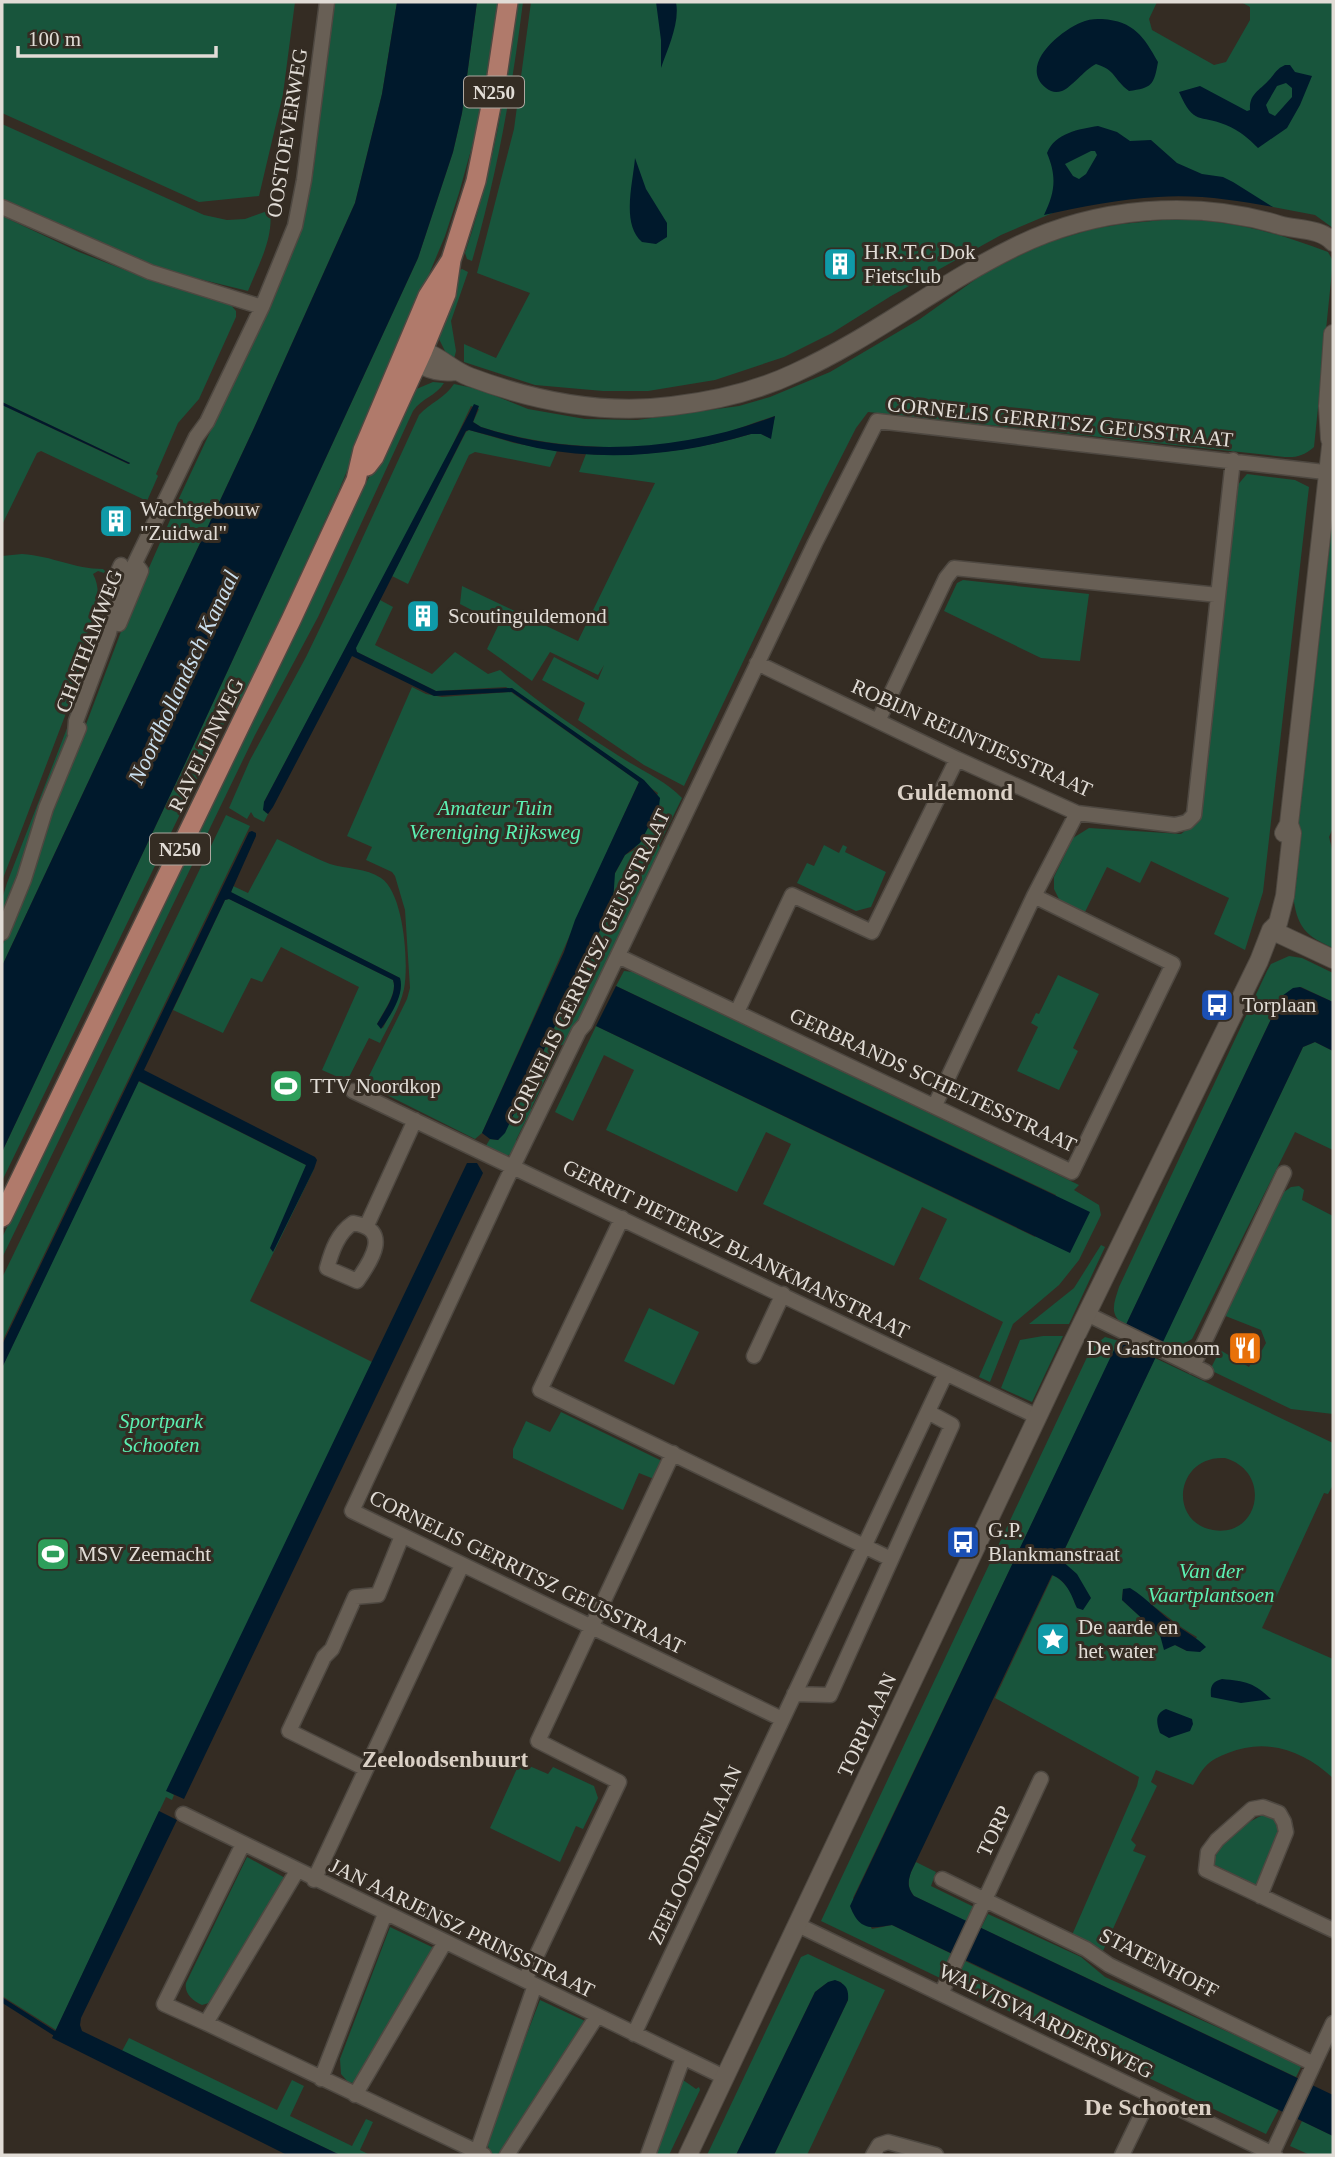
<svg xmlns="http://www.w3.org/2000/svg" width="1335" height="2157" font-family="'Times New Roman',serif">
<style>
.green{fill:#18553c;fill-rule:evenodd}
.water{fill:#00192c;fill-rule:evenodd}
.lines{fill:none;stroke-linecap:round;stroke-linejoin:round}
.stream{stroke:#00192c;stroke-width:4.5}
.minor-casing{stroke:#4e4841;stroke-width:17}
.tertiary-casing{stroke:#4e4841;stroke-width:20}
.primary-casing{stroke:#4e4841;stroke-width:22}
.minor{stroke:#685f55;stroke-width:14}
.tertiary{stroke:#685f55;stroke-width:18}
.primary{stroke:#b07a6b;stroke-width:19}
.labels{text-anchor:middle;stroke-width:6;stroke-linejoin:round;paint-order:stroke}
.shield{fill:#342c23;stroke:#ada7a0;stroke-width:2}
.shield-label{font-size:19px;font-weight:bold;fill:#e1dcd6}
.street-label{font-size:21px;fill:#e1dcd6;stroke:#342c23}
.poi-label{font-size:21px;fill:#e1dcd6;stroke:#342c23;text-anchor:start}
.park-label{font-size:21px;font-style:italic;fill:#5bf0b2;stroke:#342c23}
.water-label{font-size:23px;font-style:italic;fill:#cadfee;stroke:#342c23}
.neighbourhood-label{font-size:23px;font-weight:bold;fill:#dbd1c6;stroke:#342c23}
.quarter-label{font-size:24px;font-weight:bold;fill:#dbd1c6;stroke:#342c23}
</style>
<rect width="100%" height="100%" fill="#342c23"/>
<path class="green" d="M2 2H295L283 94 259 196 199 202 2 113Z
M333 2H397L382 94 355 203 254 428 2 966V947L122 629 174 511H176L174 509 278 287 301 228 313 174Z
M477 2H498L486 83 476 132 459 193 445 236 339 490 239 709 232 707 2 1181V1152L181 772 418 258 453 152 462 113Z
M517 2H523C512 90 497 175 472 261L467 259 465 253C493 170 507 89 517 2Z
M531 2H1157L1149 19 1152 30 1214 65 1226 62 1250 20V7L1241 2H1333V228L1315 215 1273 207 1243 197 1152 192 1062 209 1001 235 891 296 832 333 784 357 715 380 648 391H603L535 385 464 362V344L496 358 530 293 477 273 514 129Z
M2 124 204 215 227 220 245 219 270 210C274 238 258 266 248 291L167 271 113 250 2 201Z
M2 216 79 252 130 272 230 304 236 311V317L199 399 178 423 156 474 158 476 147 501 41 451 37 453 2 525V405L128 464 130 463 2 402Z
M1173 219C1230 220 1275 232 1328 252L1333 261 1314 447C1298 461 1287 457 1268 455L868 412 856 428 824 491 684 786 644 765 578 720 585 703 542 680 554 657 598 680 604 665 598 675 550 652 532 681 487 649 499 624 460 604 462 586 578 641 655 483 579 472 586 454C643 457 697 450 751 434H761L770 438 775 416C751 423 728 434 703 439 634 453 549 449 481 427L473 422 479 409 471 406 443 465 264 802 265 812 268 814 264 822 254 817 251 812 247 819 229 808 250 760 306 657 346 574 419 415C430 403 445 398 454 384L478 389 528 409 585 419 637 420 739 406 770 397 830 372 920 319 983 274 1043 244 1093 229 1122 224Z
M462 269 468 272 451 321 456 351 454 359 446 353 438 337 458 271Z
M433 382 444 383C436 396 422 398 413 411L318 617 255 735 2 1258V1238L22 1195 269 689 404 403 414 390Z
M469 430 514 443 557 451 550 467 475 452 469 455 408 584 392 576 466 432Z
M1247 474 1295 480 1309 487 1263 892 1245 950 1214 934 1229 898 1151 861 1140 883 1107 867 1085 912 1060 901 1054 889V877L1073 838 1089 828 1181 834 1195 823 1235 488Z
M1333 516V828L1329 837 1333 853V948C1317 940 1305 936 1298 918 1285 885 1299 808 1304 770 1314 686 1323 601 1333 516Z
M22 554C53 556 74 569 103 569L105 571 104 573 98 571 93 574C107 600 86 628 81 654 79 665 79 676 76 687L2 881V556Z
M963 580 1089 594 1080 661 1041 658 944 611 957 583Z
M380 600 393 607 375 645 432 674 455 652 488 674 500 670C536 701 578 730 619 756 640 770 665 780 682 798L659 845 662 852 646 885 643 884 634 904 636 906 568 1044 561 1045 531 1109 535 1111 530 1121 526 1120 516 1140 519 1146C506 1162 501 1155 484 1149L490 1139 498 1140 521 1101 560 1015 565 1009 571 1011 589 976 583 966 613 903V877L625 855 634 850 658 793 506 687 436 691 357 652 355 648Z
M91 641 94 642 87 664 88 679 2 917V899L7 883 83 687 85 660Z
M412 687 426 694 442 697 511 692 639 782C585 898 535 1016 482 1133L475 1139 365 1084 407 999 410 988 405 910 395 876 392 872 366 860 372 847 347 836Z
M226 815 250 826 2 1342V1278Z
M277 839C294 847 312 857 330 864 347 869 366 868 381 878 404 893 409 964 404 989 400 1008 388 1026 380 1043L369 1038 347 1081 322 1070 359 987 281 947 262 982 251 978 223 1033 173 1010 225 900 229 899 393 980C398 993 383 1012 377 1024L383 1028 399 995 400 978 231 893 233 886 248 893Z
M824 845 839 853 843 845 847 847 845 852 886 872 871 907 856 911 797 883 807 863 814 866Z
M1289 956 1302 958 1333 973V1002L1301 987 1282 996 1126 1325C1108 1316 1114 1303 1119 1287L1267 971 1271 964Z
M624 971 634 972 1079 1185 1074 1190 1099 1205 1101 1215 1079 1260 1059 1285 1013 1324 990 1382 979 1377 1003 1322 919 1279 947 1219 922 1207 894 1266 763 1204 791 1144 766 1132 737 1192 606 1130 634 1070 604 1055 573 1121 555 1112 596 1026 1035 1237 1056 1195 616 986Z
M1058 975 1099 994 1073 1048 1078 1051 1059 1090 1017 1071 1038 1027 1031 1023 1036 1013 1039 1014Z
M1315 1042 1333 1051V1150L1295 1132 1192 1339 1178 1347 1162 1343 1303 1047Z
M138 1081 314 1169 250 1301 372 1362 168 1791 174 1795 172 1800 166 1797 56 2030 2 1996V1367Z
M1299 1186 1304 1190 1302 1200 1333 1216V1414L1291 1409 1210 1370 1220 1350 1249 1367 1255 1355 1262 1350 1266 1343 1261 1330 1223 1315 1284 1192 1291 1187Z
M1101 1245 1105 1247 1069 1324H1029L1074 1288Z
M649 1308 699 1332 674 1385 624 1361Z
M1043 1336H1063L1032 1402 1001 1388 1020 1340Z
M1105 1337 1119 1341 853 1898 872 1929 892 1925 952 1954 940 1978 821 1921 1089 1353 1095 1345Z
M1155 1358 1333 1443V1485L1328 1494 1324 1493 1262 1628 1333 1659V1778C1304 1751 1267 1737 1228 1753 1220 1756 1211 1760 1205 1767 1200 1772 1197 1779 1193 1785L1156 1770 1151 1782 1157 1786 1131 1840 1136 1845 1133 1851 1146 1856 1102 1953 1090 1943 1072 1935 1137 1786 1139 1777 995 1698 1053 1575C1064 1581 1072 1591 1075 1604L1083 1610 1060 1559ZM1225 1458C1273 1472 1259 1538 1213 1530 1167 1522 1176 1455 1225 1458ZM1123 1589C1152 1600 1170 1622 1197 1637L1187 1651 1175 1645 1166 1647 1160 1635 1122 1600Z
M561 1412 662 1461 654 1479 639 1473 623 1510 513 1458V1449L526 1421 550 1432Z
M520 1762 548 1774 553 1767 594 1786 598 1798 583 1829 576 1826 560 1862 490 1828Z
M1263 1815 1274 1819 1279 1832 1258 1886 1213 1864C1219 1838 1240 1826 1263 1815Z
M247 1857 287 1879 212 2002 202 2005C193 2001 184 1994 186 1983Z
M916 1862 936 1872 931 1886 974 1907 967 1922 914 1896C904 1884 910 1874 916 1862Z
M988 1914 1081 1957 1105 1977 1302 2065 1296 2077 981 1928Z
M390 1927 436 1949 354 2083 348 2082 341 2074 340 2059Z
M808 1954 885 1990 807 2155H774L848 2000 841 1982C830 1978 823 1986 815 1992L736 2155H707L801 1957Z
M965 1961 1279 2109 1266 2134 954 1985Z
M540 2000 585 2021 507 2147 496 2155 491 2153 487 2144 488 2135Z
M129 2038 277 2110 292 2080 304 2086 290 2116 352 2146 366 2119 373 2122 360 2150 370 2155H340L122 2051Z
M683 2080 696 2089 699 2087 700 2090 669 2155H655Z
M1302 2121 1333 2136V2155H1310L1290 2146Z"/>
<path class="water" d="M397 2H477L462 113 453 152 418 258 181 772 2 1152V966L254 428 355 203 382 94Z
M656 2H676C680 23 668 48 661 68V40Z
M1102 19C1134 21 1144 37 1158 62 1154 85 1152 88 1129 91 1113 79 1116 70 1096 64 1084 70 1071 88 1062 91 1056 93 1051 92 1046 88 1017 65 1063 28 1085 21 1091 19 1097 19 1102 19Z
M1285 65H1290L1295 72 1312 76 1300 105 1287 128 1258 148C1248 138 1240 131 1226 125 1199 114 1194 126 1179 92L1200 86 1247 111 1250 110C1249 94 1259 91 1268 81 1275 74 1276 69 1285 65ZM1286 83 1292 88V97L1275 116 1269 113 1266 105 1277 86Z
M1098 126 1117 132 1130 141 1151 140 1177 163 1202 174 1223 177 1233 182 1273 207C1235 200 1196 194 1158 197 1120 199 1081 207 1044 215 1055 192 1057 177 1047 153 1055 133 1079 129 1098 126ZM1091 151H1095L1097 155 1086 174 1079 179 1073 176 1065 164Z
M635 158 646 189 667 223V237L656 244 642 242C621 224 633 183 635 158Z
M2 402 130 463 129 464 2 405Z
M474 404 479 406 473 422 481 427C576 458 682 452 775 416L771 439 761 434H751C681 455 609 462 537 448 514 443 492 436 469 430L466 431 356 648 357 652 436 691 512 688 644 780 660 798 659 807 640 843 625 855 615 873 613 903 583 966 589 976 571 1012 565 1009 560 1015 505 1133 498 1140 490 1139 482 1133 564 952 575 920 639 782 512 692 434 696 352 656 273 807 268 814 263 810 264 802Z
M252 831 256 833V836L231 892 400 978C405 994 390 1016 381 1029L377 1024C384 1012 398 993 393 980L229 899 225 900 144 1070 315 1157 317 1160 314 1169 273 1252 270 1248 306 1165 139 1081 2 1368V1345L221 890 249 832Z
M616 986 1090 1212 1070 1253 596 1026Z
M1300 987 1333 1002V1051L1315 1042 1303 1047 1060 1559 1077 1574 1091 1598 1083 1610 1077 1608C1071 1594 1067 1581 1052 1575L911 1872C908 1882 907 1887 914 1896L1333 2095V2136L892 1925C870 1929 859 1930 850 1906L1282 996 1293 988Z
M467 1163H477L483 1173 184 1799 166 1791Z
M1130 1588C1148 1599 1161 1615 1179 1627 1189 1634 1197 1638 1206 1647L1200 1652 1187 1651 1175 1645 1164 1650 1160 1635 1122 1600 1123 1589Z
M1222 1679C1245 1681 1255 1683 1271 1699L1241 1703 1211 1697C1210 1686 1212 1682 1222 1679Z
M1166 1709 1192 1719 1193 1724 1190 1731 1169 1738 1160 1733C1156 1723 1155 1713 1166 1709Z
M159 1811 177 1820 81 2018 80 2025 82 2031 340 2155H287L52 2038Z
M835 1980C846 1984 849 1989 848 2000L774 2155H736L815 1992 828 1982Z"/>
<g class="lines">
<path class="stream" d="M2 2000 57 2035"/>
<g class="minor-casing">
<path id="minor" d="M2 207 150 272 262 307
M105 616 107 596 121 565
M119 624 141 571 135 563
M757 663 957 759 1077 813 1175 825 1187 822 1194 815 1233 460
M878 721 946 578 954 568 1218 595
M75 734 76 721 109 633 116 602 196 437 207 422 262 307 295 226 304 180 327 2
M2 933 24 879 46 808 79 728
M618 956 1072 1172 1173 964 1034 896
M737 1012 792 895 872 932 957 759
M353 1091 1038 1417
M935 1105 1034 896 1077 813
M622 1218 540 1390 891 1559
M353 1223C392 1229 372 1260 357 1281L327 1268C332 1250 338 1233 353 1223Z
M367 1225 415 1120
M1087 1314 1206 1372
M754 1356 783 1294
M1193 1366 1284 1173
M794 1694 830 1695 952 1425 928 1412
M782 1719 352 1511 504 1185 579 1031 585 1024 815 543 877 421C1029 438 1181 455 1333 473
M366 1769 289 1731 324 1657 332 1649 355 1597 378 1595 402 1536
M183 1814 724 2077
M243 1844 164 2004 206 2023 297 1871
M942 1879 1086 1949 1109 1965 1314 2064
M314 1880 462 1565
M1260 1896 1286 1832 1284 1822 1279 1813 1263 1807 1252 1809 1217 1840 1208 1852 1206 1870 1333 1930
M798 1925 1275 2155
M525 1980 619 1782 538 1741 673 1453
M941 1994 1041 1779
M206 2023 484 2155
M634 2034 946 1373
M321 2079 385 1914
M355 2095 445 1942
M477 2152 535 1985
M1272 2154 1333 2023
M507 2155 597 2016
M648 2155 683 2058
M873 2155 879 2145 888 2142 936 2155
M1122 2155 1151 2095"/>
</g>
<g class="tertiary-casing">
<path id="tertiary" d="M409 350C437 350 446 368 470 377 534 401 604 415 672 406 714 401 757 391 795 373 872 338 939 284 1015 247 1096 207 1194 199 1279 225 1296 230 1321 228 1333 242
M409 354C421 368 437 373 455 371
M1330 439 1328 406 1333 334
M1284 833 1289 824 1333 429
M1271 930 1333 959
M688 2155 1072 1344 1259 961 1271 930 1278 923 1285 896 1292 833 1289 824"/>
</g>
<g class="primary-casing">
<path id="primary" d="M367 466 374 457 423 350 446 294 451 260 476 181 497 76 508 2
M2 1217 291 620 356 480 363 450 428 296 451 260"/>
</g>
<use href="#minor" class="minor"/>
<use href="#tertiary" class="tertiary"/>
<use href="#primary" class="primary"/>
</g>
<defs>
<g id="building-square" transform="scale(1.75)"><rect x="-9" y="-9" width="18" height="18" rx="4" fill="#0f9aa8" stroke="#342c23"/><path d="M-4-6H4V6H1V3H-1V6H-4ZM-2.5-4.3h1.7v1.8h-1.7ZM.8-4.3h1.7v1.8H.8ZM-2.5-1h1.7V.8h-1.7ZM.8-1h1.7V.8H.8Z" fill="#fff"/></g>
<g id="bus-square" transform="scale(1.75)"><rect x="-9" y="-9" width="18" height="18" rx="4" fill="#1a4fb4" stroke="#342c23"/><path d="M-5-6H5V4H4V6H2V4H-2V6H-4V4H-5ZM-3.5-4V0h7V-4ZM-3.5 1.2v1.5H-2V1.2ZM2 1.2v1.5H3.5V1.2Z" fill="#fff"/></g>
<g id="stadium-square" transform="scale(1.75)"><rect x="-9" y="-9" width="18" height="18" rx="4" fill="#2e9e5b" stroke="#342c23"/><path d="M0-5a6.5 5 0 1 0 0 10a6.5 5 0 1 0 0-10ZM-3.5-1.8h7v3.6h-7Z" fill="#fff"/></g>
<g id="restaurant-square" transform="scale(1.75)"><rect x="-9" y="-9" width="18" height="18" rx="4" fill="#e8710a" stroke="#342c23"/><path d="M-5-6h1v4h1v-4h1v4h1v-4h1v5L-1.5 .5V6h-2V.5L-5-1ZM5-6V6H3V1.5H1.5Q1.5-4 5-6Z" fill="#fff"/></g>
<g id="sight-square" transform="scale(1.75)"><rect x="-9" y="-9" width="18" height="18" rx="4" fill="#0f9aa8" stroke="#342c23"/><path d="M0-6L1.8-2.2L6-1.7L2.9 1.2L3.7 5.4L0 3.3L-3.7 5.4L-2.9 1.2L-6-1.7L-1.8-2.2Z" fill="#fff"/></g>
</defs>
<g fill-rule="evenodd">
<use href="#building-square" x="840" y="264"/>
<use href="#building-square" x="116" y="521"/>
<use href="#building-square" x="423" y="616"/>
<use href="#bus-square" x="1217" y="1005"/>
<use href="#stadium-square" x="286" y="1086"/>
<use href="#restaurant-square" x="1245" y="1348"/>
<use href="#bus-square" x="963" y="1542"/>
<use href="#stadium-square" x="53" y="1554"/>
<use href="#sight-square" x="1053" y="1639"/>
</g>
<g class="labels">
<g class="shield">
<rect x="464" y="76.5" width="60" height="31" rx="5"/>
<rect x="150" y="833.5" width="60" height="31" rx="5"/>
</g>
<g class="shield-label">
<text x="494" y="99">N250</text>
<text x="180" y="856">N250</text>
</g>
<g class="street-label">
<text transform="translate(287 133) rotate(-81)" y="7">OOSTOEVERWEG</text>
<text transform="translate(1060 422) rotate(6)" y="7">CORNELIS GERRITSZ GEUSSTRAAT</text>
<text transform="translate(89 641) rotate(-69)" y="7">CHATHAMWEG</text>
<text transform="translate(972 738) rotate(24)" y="7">ROBIJN REIJNTJESSTRAAT</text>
<text transform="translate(206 745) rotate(-64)" y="7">RAVELIJNWEG</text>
<text transform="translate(588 967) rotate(-64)" y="7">CORNELIS GERRITSZ GEUSSTRAAT</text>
<text transform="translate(933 1080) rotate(25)" y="7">GERBRANDS SCHELTESSTRAAT</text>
<text transform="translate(736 1249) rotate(26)" y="7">GERRIT PIETERSZ BLANKMANSTRAAT</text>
<text transform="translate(527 1572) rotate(26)" y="7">CORNELIS GERRITSZ GEUSSTRAAT</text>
<text transform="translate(867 1725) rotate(-65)" y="7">TORPLAAN</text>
<text transform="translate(994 1831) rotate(-65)" y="7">TORP</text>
<text transform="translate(695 1855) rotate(-65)" y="7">ZEELOODSENLAAN</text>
<text transform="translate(462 1928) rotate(26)" y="7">JAN AARJENSZ PRINSSTRAAT</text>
<text transform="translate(1159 1963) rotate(27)" y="7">STATENHOFF</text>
<text transform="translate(1046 2021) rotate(26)" y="7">WALVISVAARDERSWEG</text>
</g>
<g class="poi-label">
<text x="864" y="259">H.R.T.C Dok<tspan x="864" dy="24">Fietsclub</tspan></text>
<text x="140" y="516">Wachtgebouw<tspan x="140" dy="24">"Zuidwal"</tspan></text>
<text x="448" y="623">Scoutinguldemond</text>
<text x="1242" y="1012">Torplaan</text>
<text x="310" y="1093">TTV Noordkop</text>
<text x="1220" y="1355" text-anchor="end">De Gastronoom</text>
<text x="988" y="1537">G.P.<tspan x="988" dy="24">Blankmanstraat</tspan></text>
<text x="78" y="1561">MSV Zeemacht</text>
<text x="1078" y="1634">De aarde en<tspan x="1078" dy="24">het water</tspan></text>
</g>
<g class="park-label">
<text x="495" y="815">Amateur Tuin<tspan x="495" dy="24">Vereniging Rijksweg</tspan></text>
<text x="161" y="1428">Sportpark<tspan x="161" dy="24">Schooten</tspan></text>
<text x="1211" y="1578">Van der<tspan x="1211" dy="24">Vaartplantsoen</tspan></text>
</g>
<g class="water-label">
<text transform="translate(183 677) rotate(-65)" y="8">Noordhollandsch Kanaal</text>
</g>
<g class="neighbourhood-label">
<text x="955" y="800">Guldemond</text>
<text x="445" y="1767">Zeeloodsenbuurt</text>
</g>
<g class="quarter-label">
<text x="1148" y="2115">De Schooten</text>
</g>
</g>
<rect width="1335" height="2157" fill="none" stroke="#e1dcd6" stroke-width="7"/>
<path d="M18 46v10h198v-10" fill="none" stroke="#e1dcd6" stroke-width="3.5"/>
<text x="28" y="46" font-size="21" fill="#e1dcd6" stroke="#342c23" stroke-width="5" paint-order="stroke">100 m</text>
</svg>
